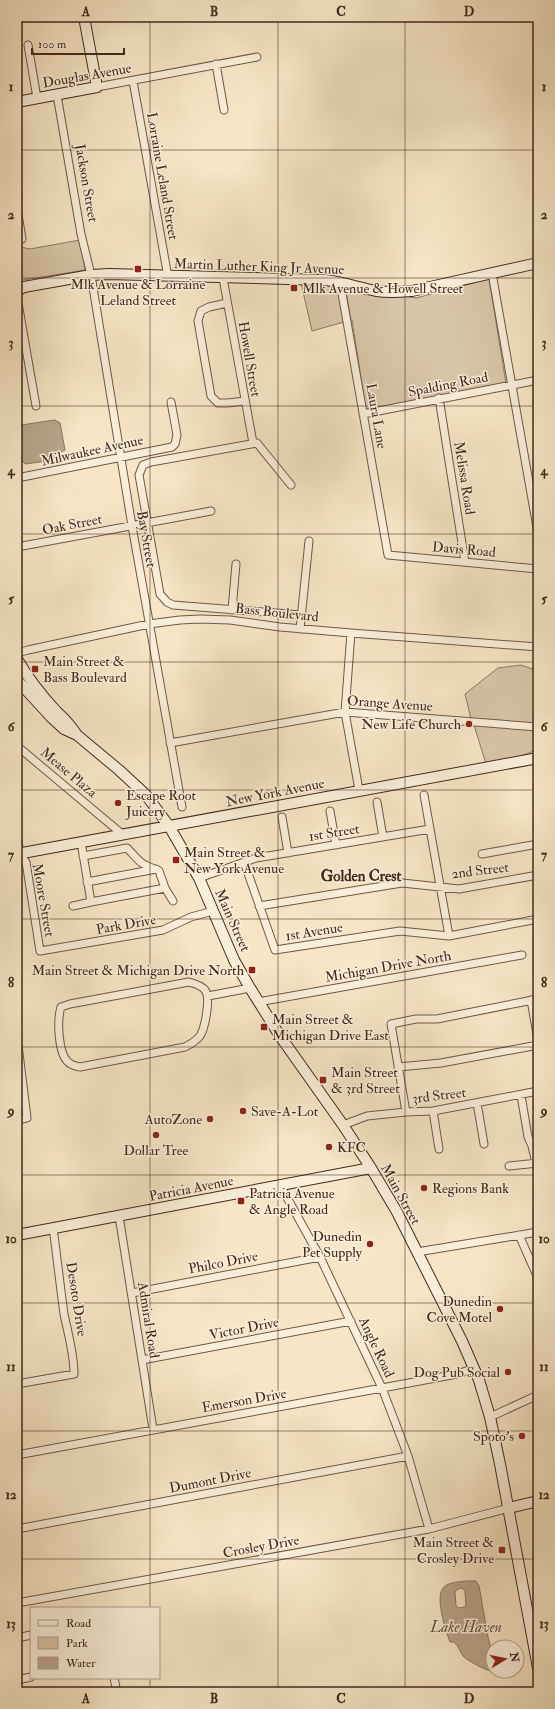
<svg xmlns="http://www.w3.org/2000/svg" width="555" height="1709" font-family="'IM FELL Double Pica',serif">
<style>
.green{fill:#d8c6a8;stroke:#8e7662}
.water{fill:#b9a58c;stroke:#8a7360;fill-rule:evenodd}
.lines{fill:none;stroke-linecap:round;stroke-linejoin:round}
.street-casing{stroke:#705747;stroke-width:9}
.secondary-casing{stroke:#43271d;stroke-width:12}
.street{stroke:#f9efd9;stroke-width:7}
.secondary{stroke:#f9efd9;stroke-width:10}
.grid{fill:none;stroke:#43271d;stroke-width:1;stroke-opacity:0.55}
.poi-dot{fill:#8f2418;stroke:#f9efd9;stroke-width:1.5}
.labels{text-anchor:middle;stroke-width:3;stroke-linejoin:round;paint-order:stroke}
.street-label{font-size:14px;fill:#43271d;stroke:#f9efd9}
.poi-label{font-size:14px;fill:#43271d;stroke:#f9efd9;text-anchor:start}
.neighbourhood-label{font-size:15px;font-weight:bold;fill:#43271d;stroke:#f9efd9}
.water-label{font-size:15px;font-style:italic;fill:#664d3e;stroke:#f9efd9}
.neatline{fill:none;stroke:#43271d;stroke-width:1.5}
.grid-label{font-size:13px;text-anchor:middle;font-weight:bold;fill:#43271d}
</style>
<rect width="100%" height="100%" fill="#f6e6c5"/>
<filter id="stains"><feTurbulence type="fractalNoise" baseFrequency=".005" numOctaves="4"/><feColorMatrix values="0 0 0 0 .2 0 0 0 0 .09 0 0 0 0 .02 0 0 0 .5 -.17"/></filter>
<radialGradient id="worn" r=".72"><stop offset=".6" stop-color="#630" stop-opacity="0"/><stop offset="1" stop-color="#630" stop-opacity=".3"/></radialGradient>
<path class="green" d="M80 240 85 270 17 281V242H19L20 247 30 249Z
M489 279 506 383 366 410 352 320H351L345 286 416 298Z
M301 283 337 285 344 322 312 331Z
M521 665 538 671V724L471 719 465 694 498 668Z
M474 725 538 730V753L534 751 512 759 486 764Z"/>
<path class="water" d="M55 420 60 423 65 450 57 454 53 460 26 464 20 460 17 447V428L21 425Z
M466 1581H476L479 1586 488 1637 493 1658 492 1671C487 1671 468 1661 463 1656 460 1652 459 1646 454 1642H450C446 1631 434 1596 444 1587 449 1582 459 1582 466 1581ZM462 1588 465 1591 466 1605 464 1607 459 1608 456 1606 455 1592 458 1589Z"/>
<g class="lines">
<g class="street-casing">
<path id="street" d="M28 45 37 98
M216 64 224 110
M133 81 168 277
M97 87 257 57
M57 95 81 234 91 275 132 526 182 807
M17 208 22 239
M492 273 538 533
M223 278 253 443
M340 282 388 555 538 569
M17 297 36 406
M227 303 209 307 201 311 198 321 211 396 218 403H228L244 401
M439 398 465 562
M363 414 538 380
M17 478 172 447 175 444 177 435 171 402
M291 485 257 443 151 462 143 465 139 475 160 594 167 602 173 605 301 615
M17 547 211 511
M232 610 236 564
M300 629 309 541
M351 633 345 712 359 790
M17 653 28 650 149 624 180 620 200 619 230 620 280 627 351 633 538 647
M170 743 345 712 538 727
M17 746 122 834
M424 795 449 936
M377 802 383 837
M330 811 336 845
M282 817 288 853
M17 834 20 854 26 862 40 951 163 930 191 917 213 911
M81 842 91 902 165 888 159 871 156 869 87 882
M482 854 538 844
M83 856 127 848C139 860 138 863 155 869
M244 862 275 950 400 931 449 936 538 919
M199 878 256 858 430 829
M165 888 173 901
M73 906 91 902
M259 906 402 883 459 889 538 875
M189 982C195 984 201 985 205 990 211 998 205 1028 200 1036 196 1041 191 1044 185 1047L80 1067C76 1066 72 1066 68 1062 58 1053 57 1020 61 1007L70 1004Z
M208 996 250 988
M531 1000 538 1040
M258 1002 522 955
M17 1037 27 1118 17 1120
M398 1067 441 1063 538 1045
M521 1095 528 1137 532 1146 536 1163
M477 1103 484 1144
M433 1111 439 1149
M406 1112 391 1024 416 1019H437L538 999
M343 1125 367 1116 406 1112 433 1111 538 1091
M509 1166 538 1163
M280 1185 320 1257 382 1388 408 1456 429 1529
M119 1216 153 1429
M519 1235 538 1278
M417 1252 538 1232
M132 1293 320 1257
M142 1360 351 1321
M17 1384 74 1374C74 1353 68 1334 64 1314 60 1285 57 1257 53 1228
M490 1417 538 1395
M17 1455 382 1388 457 1374 475 1368
M17 1529 408 1456
M17 1603 429 1529 509 1508
M17 1638 31 1635
M114 1678 117 1692
M17 1680 31 1677"/>
</g>
<g class="secondary-casing">
<path id="secondary" d="M17 102 97 87 84 17
M17 291 24 287 91 275 109 274 325 280C343 282 360 288 377 291 389 293 400 292 412 291L538 263
M17 659C28 678 42 696 57 712 65 719 71 726 77 735
M17 680 51 717 64 729 77 735 119 770 146 795 169 826 199 878 234 960 250 988 280 1036 343 1125 371 1168 397 1212 462 1341 479 1380 490 1417 500 1464 538 1668
M17 854 538 758
M17 1235 371 1168
M509 1508 538 1501"/>
</g>
<use href="#street" class="street"/>
<use href="#secondary" class="secondary"/>
</g>
<path class="grid" d="M150 17V1608M278 17V1692M405 17V1692M17 150H538M17 278H538M17 406H538M17 534H538M17 662H538M17 790H538M17 919H538M17 1047H538M17 1175H538M17 1303H538M17 1431H538M17 1559H538M150 1678V1692"/>
<g class="poi-dot">
<rect x="134" y="265" width="8" height="8" rx="2"/>
<rect x="290" y="284" width="8" height="8" rx="2"/>
<rect x="31" y="665" width="8" height="8" rx="2"/>
<circle cx="469" cy="724" r="4"/>
<circle cx="118" cy="803" r="4"/>
<rect x="172" y="856" width="8" height="8" rx="2"/>
<rect x="248" y="966" width="8" height="8" rx="2"/>
<rect x="260" y="1023" width="8" height="8" rx="2"/>
<rect x="319" y="1076" width="8" height="8" rx="2"/>
<circle cx="243" cy="1111" r="4"/>
<circle cx="210" cy="1119" r="4"/>
<circle cx="156" cy="1135" r="4"/>
<circle cx="329" cy="1147" r="4"/>
<circle cx="424" cy="1188" r="4"/>
<rect x="237" y="1197" width="8" height="8" rx="2"/>
<circle cx="370" cy="1244" r="4"/>
<circle cx="500" cy="1309" r="4"/>
<circle cx="508" cy="1372" r="4"/>
<circle cx="522" cy="1436" r="4"/>
<rect x="498" y="1546" width="8" height="8" rx="2"/>
</g>
<g class="labels">
<g class="street-label">
<text transform="translate(87 75) rotate(-10)" y="5">Douglas Avenue</text>
<text transform="translate(163 176) rotate(80)" y="5">Lorraine Leland Street</text>
<text transform="translate(87 183) rotate(80)" y="5">Jackson Street</text>
<text transform="translate(259 266) rotate(2)" y="5">Martin Luther King Jr Avenue</text>
<text transform="translate(250 359) rotate(80)" y="5">Howell Street</text>
<text transform="translate(448 384) rotate(-11)" y="5">Spalding Road</text>
<text transform="translate(377 416) rotate(80)" y="5">Laura Lane</text>
<text transform="translate(92 450) rotate(-12)" y="5">Milwaukee Avenue</text>
<text transform="translate(465 478) rotate(81)" y="5">Melissa Road</text>
<text transform="translate(72 524) rotate(-11)" y="5">Oak Street</text>
<text transform="translate(147 539) rotate(80)" y="5">Bay Street</text>
<text transform="translate(464 549) rotate(5)" y="5">Davis Road</text>
<text transform="translate(277 612) rotate(6)" y="5">Bass Boulevard</text>
<text transform="translate(390 703) rotate(4)" y="5">Orange Avenue</text>
<text transform="translate(69 772) rotate(40)" y="5">Mease Plaza</text>
<text transform="translate(275 792) rotate(-11)" y="5">New York Avenue</text>
<text transform="translate(334 832) rotate(-9)" y="5">1st Street</text>
<text transform="translate(480 870) rotate(-7)" y="5">2nd Street</text>
<text transform="translate(44 900) rotate(80)" y="5">Moore Street</text>
<text transform="translate(233 920) rotate(66)" y="5">Main Street</text>
<text transform="translate(126 924) rotate(-10)" y="5">Park Drive</text>
<text transform="translate(314 931) rotate(-9)" y="5">1st Avenue</text>
<text transform="translate(388 966) rotate(-10)" y="5">Michigan Drive North</text>
<text transform="translate(439 1095) rotate(-7)" y="5">3rd Street</text>
<text transform="translate(191 1188) rotate(-11)" y="5">Patricia Avenue</text>
<text transform="translate(401 1194) rotate(61)" y="5">Main Street</text>
<text transform="translate(223 1262) rotate(-11)" y="5">Philco Drive</text>
<text transform="translate(77 1299) rotate(81)" y="5">Desoto Drive</text>
<text transform="translate(149 1320) rotate(81)" y="5">Admiral Road</text>
<text transform="translate(244 1328) rotate(-11)" y="5">Victor Drive</text>
<text transform="translate(377 1347) rotate(65)" y="5">Angle Road</text>
<text transform="translate(244 1400) rotate(-10)" y="5">Emerson Drive</text>
<text transform="translate(210 1480) rotate(-11)" y="5">Dumont Drive</text>
<text transform="translate(261 1546) rotate(-10)" y="5">Crosley Drive</text>
</g>
<g class="poi-label">
<text x="138" y="289" text-anchor="middle">Mlk Avenue &amp; Lorraine<tspan x="138" dy="16">Leland Street</tspan></text>
<text x="302" y="293">Mlk Avenue &amp; Howell Street</text>
<text x="43" y="666">Main Street &amp;<tspan x="43" dy="16">Bass Boulevard</tspan></text>
<text x="461" y="729" text-anchor="end">New Life Church</text>
<text x="126" y="800">Escape Root<tspan x="126" dy="16">Juicery</tspan></text>
<text x="184" y="857">Main Street &amp;<tspan x="184" dy="16">New York Avenue</tspan></text>
<text x="244" y="975" text-anchor="end">Main Street &amp; Michigan Drive North</text>
<text x="272" y="1024">Main Street &amp;<tspan x="272" dy="16">Michigan Drive East</tspan></text>
<text x="331" y="1077">Main Street<tspan x="331" dy="16">&amp; 3rd Street</tspan></text>
<text x="251" y="1116">Save-A-Lot</text>
<text x="202" y="1124" text-anchor="end">AutoZone</text>
<text x="337" y="1152">KFC</text>
<text x="156" y="1155" text-anchor="middle">Dollar Tree</text>
<text x="432" y="1193">Regions Bank</text>
<text x="249" y="1198">Patricia Avenue<tspan x="249" dy="16">&amp; Angle Road</tspan></text>
<text x="362" y="1241" text-anchor="end">Dunedin<tspan x="362" dy="16">Pet Supply</tspan></text>
<text x="492" y="1306" text-anchor="end">Dunedin<tspan x="492" dy="16">Cove Motel</tspan></text>
<text x="500" y="1377" text-anchor="end">Dog Pub Social</text>
<text x="514" y="1441" text-anchor="end">Spoto's</text>
<text x="494" y="1547" text-anchor="end">Main Street &amp;<tspan x="494" dy="16">Crosley Drive</tspan></text>
</g>
<g class="neighbourhood-label">
<text x="361" y="881">Golden Crest</text>
</g>
<g class="water-label">
<text x="466" y="1632">Lake Haven</text>
</g>
</g>
<rect width="555" height="1709" fill="none" stroke="#f6e6c5" stroke-width="44"/>
<rect x="30" y="1607" width="130" height="72" fill="#f9efd9" stroke="#b09f8e"/>
<rect x="38" y="1620" width="20" height="6" fill="#f9efd9" stroke="#b09f8e"/>
<text x="66" y="1627" font-size="12" fill="#43271d">Road</text>
<rect x="38" y="1637" width="20" height="12" fill="#d8c6a8" stroke="#b09f8e"/>
<text x="66" y="1647" font-size="12" fill="#43271d">Park</text>
<rect x="38" y="1657" width="20" height="12" fill="#b9a58c" stroke="#b09f8e"/>
<text x="66" y="1667" font-size="12" fill="#43271d">Water</text>
<g transform="translate(505 1659) rotate(80)"><circle r="19" fill="#f9efd9" stroke="#b09f8e"/>
<path d="M0-3L7 15L0 10L-7 15Z" fill="#8f2418"/>
<text y="-6" font-size="11" font-weight="bold" text-anchor="middle" fill="#43271d">N</text>
</g>
<path d="M32 48v6h92v-6" fill="none" stroke="#43271d" stroke-width="2"/>
<text x="38" y="48" font-size="12" fill="#43271d" stroke="#f9efd9" stroke-width="3" paint-order="stroke">100 m</text>
<rect x="22" y="22" width="511" height="1665" class="neatline"/>
<g class="grid-label">
<text x="86" y="16">A</text>
<text x="214" y="16">B</text>
<text x="341" y="16">C</text>
<text x="469" y="16">D</text>
<text x="11" y="91">1</text>
<text x="544" y="91">1</text>
<text x="11" y="219">2</text>
<text x="544" y="219">2</text>
<text x="11" y="347">3</text>
<text x="544" y="347">3</text>
<text x="11" y="475">4</text>
<text x="544" y="475">4</text>
<text x="11" y="603">5</text>
<text x="544" y="603">5</text>
<text x="11" y="731">6</text>
<text x="544" y="731">6</text>
<text x="11" y="859">7</text>
<text x="544" y="859">7</text>
<text x="11" y="987">8</text>
<text x="544" y="987">8</text>
<text x="11" y="1115">9</text>
<text x="544" y="1115">9</text>
<text x="11" y="1243">10</text>
<text x="544" y="1243">10</text>
<text x="11" y="1371">11</text>
<text x="544" y="1371">11</text>
<text x="11" y="1499">12</text>
<text x="544" y="1499">12</text>
<text x="11" y="1628">13</text>
<text x="544" y="1628">13</text>
<text x="86" y="1703">A</text>
<text x="214" y="1703">B</text>
<text x="341" y="1703">C</text>
<text x="469" y="1703">D</text>
</g>
<rect width="100%" height="100%" filter="url(#stains)"/>
<rect width="100%" height="100%" fill="url(#worn)"/>
</svg>
